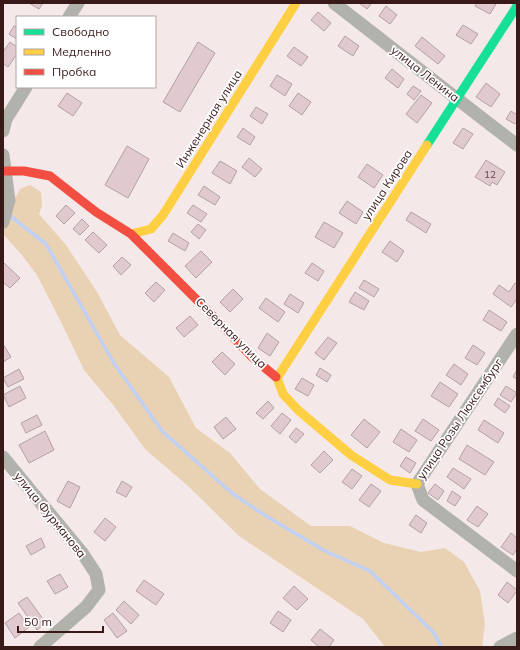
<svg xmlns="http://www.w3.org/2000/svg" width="520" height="650" font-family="Mulish,sans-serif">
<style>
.green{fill:#e9d2b3}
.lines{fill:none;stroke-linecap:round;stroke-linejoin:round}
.stream{stroke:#bfd0f4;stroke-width:3.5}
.building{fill:#e0cacf;stroke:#b4a0a4}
.street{stroke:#b2b2ac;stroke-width:13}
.fast{stroke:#16e098;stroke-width:9}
.slow{stroke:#ffcf43;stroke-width:9}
.jam{stroke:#f24e42;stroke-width:9}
.labels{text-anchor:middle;stroke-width:3.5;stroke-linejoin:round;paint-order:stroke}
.number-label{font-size:10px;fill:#644546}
.street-label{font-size:12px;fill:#3a1919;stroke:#fff}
</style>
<rect width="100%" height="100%" fill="#f4e9e8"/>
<path class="green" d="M30 185 41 192 42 206 39 214 66 245 97 292 120 335 169 377 196 428 230 453 260 489 311 526H350L384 543 421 552 445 548 464 562 480 591 485 624 482 647H385L363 619 239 536 188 486 145 449 114 406 84 370 62 324 37 275 21 254 3 234V222L20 189Z"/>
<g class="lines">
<path class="stream" d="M9 215 46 244 115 365 163 432 233 494 266 516 325 551 370 571 433 632 442 647"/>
</g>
<path class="building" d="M29 3H43L39 9Z
M359 3H372L367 9Z
M477 3H495L496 4 490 14 475 6Z
M386 6 397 15 390 24 379 16Z
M318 12 331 23 324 31 311 20Z
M463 25 478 34 471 44 456 35Z
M14 26 17 27V39L9 34Z
M345 36 359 46 353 56 338 46Z
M422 37 445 56 438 64 415 46Z
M10 42 17 47V54L8 67 3 63V52Z
M198 42 215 53 180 112 163 102Z
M294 47 308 57 301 66 287 56Z
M392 69 404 79 398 88 385 78Z
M277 75 292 84 285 96 270 86Z
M486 83 500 94 491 107 476 97Z
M413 86 421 91 414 100 407 94Z
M67 93 82 103 73 116 58 106Z
M298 93 311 102 302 115 289 106Z
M421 95 432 103 417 123 406 114Z
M256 107 268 114 262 124 250 116Z
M511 111 517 115V122L515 124 506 119Z
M243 128 255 137 250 145 237 137Z
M463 128 473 134 463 149 453 143Z
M127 146 149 159 128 198 105 185Z
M249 158 262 169 255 177 242 167Z
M486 160 505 172 497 185 492 182 490 186 475 177Z
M220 161 237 171 230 184 212 173Z
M367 164 383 175 374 188 358 177Z
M204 186 220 197 215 205 198 195Z
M347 201 363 212 356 224 339 213Z
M66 205 75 213 64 224 56 216Z
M193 205 207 214 201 222 187 213Z
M411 212 431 224 426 233 406 220Z
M82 219 89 226 80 235 73 229Z
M324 222 343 233 334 248 315 237Z
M198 224 206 230 199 239 191 232Z
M93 232 107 245 99 253 85 240Z
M173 233 189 243 185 251 168 241Z
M390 241 404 251 397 262 382 252Z
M201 251 212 262 196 278 185 266Z
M122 257 131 265 121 275 113 266Z
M4 263 20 278 10 288 3 282V264Z
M312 263 324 271 318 281 305 273Z
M364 280 379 289 374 297 359 288Z
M156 282 165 290 154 302 145 293Z
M515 283 517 284V299L511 307 493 294 499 285 509 292Z
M233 289 243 299 230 312 220 302Z
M355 292 369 301 364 310 349 302Z
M290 294 304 303 298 313 284 304Z
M266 298 285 312 278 322 259 308Z
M489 310 507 322 501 331 483 320Z
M190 316 198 325 184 337 176 328Z
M267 333 279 342 270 356 258 348Z
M328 337 337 343 324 360 315 353Z
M3 344 11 357 3 362Z
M473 345 485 353 477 365 465 358Z
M222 352 235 364 225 375 212 362Z
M454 364 468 374 461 385 446 375Z
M320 368 331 375 327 382 316 375Z
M19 369 24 379 8 387 3 378Z
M517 370V379L513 377Z
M302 378 314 385 308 396 295 389Z
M440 382 458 394 449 407 431 396Z
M20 386 26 398 9 407 3 395Z
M506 386 517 393 511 402 500 395Z
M498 398 510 406 505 413 494 405Z
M268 401 274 408 263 419 256 413Z
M282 413 291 420 280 434 271 426Z
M37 415 42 425 26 433 21 423Z
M226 417 236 429 223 439 214 427Z
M364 419 380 432 367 448 351 435Z
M423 419 439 430 431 441 415 431Z
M484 420 504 433 498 443 478 430Z
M296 428 304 434 296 443 289 437Z
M401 429 417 440 409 452 393 442Z
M45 431 54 450 29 463 19 445Z
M467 445 494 462 485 475 459 459Z
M324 451 333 460 320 473 311 465Z
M406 457 416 463 410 473 400 466Z
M453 468 471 479 464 489 447 477Z
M352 469 362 476 352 489 342 482Z
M68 481 80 487 70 508 57 501Z
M122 481 132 487 126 497 116 492Z
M371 484 381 491 369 507 359 500Z
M435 484 444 491 438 500 428 493Z
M452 491 461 497 455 506 447 501Z
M477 506 488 514 478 527 467 520Z
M416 515 427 523 421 533 409 525Z
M105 518 116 527 105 541 94 532Z
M511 533 517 538V549L513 555 501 547Z
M41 538 45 547 31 555 26 546Z
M60 574 68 587 55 594 47 581Z
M144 580 164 594 156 605 136 591Z
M507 582 517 590V591L508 603 498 595Z
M294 586 308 599 297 610 283 598Z
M27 597 46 623 37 630 18 603Z
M124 601 139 615 131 624 116 610Z
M278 611 291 620 283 632 270 623Z
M19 613 29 627 15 638 5 623Z
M113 613 127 631 117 638 104 620Z
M320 629 334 640 329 647H319L311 640Z"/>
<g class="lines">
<path class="street" d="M334 3C395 50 455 98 517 145
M69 17 78 3
M3 131 6 119 26 87
M3 155 9 200 3 222
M517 334 417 484 423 500 517 571
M3 457 83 554 96 574 99 590 86 607 40 647
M500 647 517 638"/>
<path class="fast" d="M427 145 517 6"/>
<path class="slow" d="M131 234 151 229 163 215 296 3
M276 377 277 378 283 394 298 410 351 455 390 480 417 484
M277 378 427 145"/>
<path class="jam" d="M6 171H24L50 176 96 212 131 234 210 313 251 356 276 377"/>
</g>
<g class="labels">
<g class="number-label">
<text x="490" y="178">12</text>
</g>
<g class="street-label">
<text transform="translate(425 74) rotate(38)" y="4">улица Ленина</text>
<text transform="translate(209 119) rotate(-58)" y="4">Инженерная улица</text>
<text transform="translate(387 185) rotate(-57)" y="4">улица Кирова</text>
<text transform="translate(231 333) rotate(45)" y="4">Северная улица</text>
<text transform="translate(460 419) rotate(-56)" y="4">улица Розы Люксембург</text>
<text transform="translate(50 515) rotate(51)" y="4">улица Фурманова</text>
</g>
</g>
<rect width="520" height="650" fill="none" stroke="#3a1919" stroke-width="8"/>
<rect x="16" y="16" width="140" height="72" fill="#ffffff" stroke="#b0a3a3"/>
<rect x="24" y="29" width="20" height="6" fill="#16e098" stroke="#b0a3a3"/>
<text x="52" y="36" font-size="12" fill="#3a1919">Свободно</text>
<rect x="24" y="49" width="20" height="6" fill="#ffcf43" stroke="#b0a3a3"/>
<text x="52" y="56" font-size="12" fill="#3a1919">Медленно</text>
<rect x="24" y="69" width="20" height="6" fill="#f24e42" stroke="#b0a3a3"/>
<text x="52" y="76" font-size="12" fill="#3a1919">Пробка</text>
<path d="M18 626v6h85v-6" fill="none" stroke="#3a1919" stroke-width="2"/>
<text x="24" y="626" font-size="12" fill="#3a1919" stroke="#ffffff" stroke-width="3" paint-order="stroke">50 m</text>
</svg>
